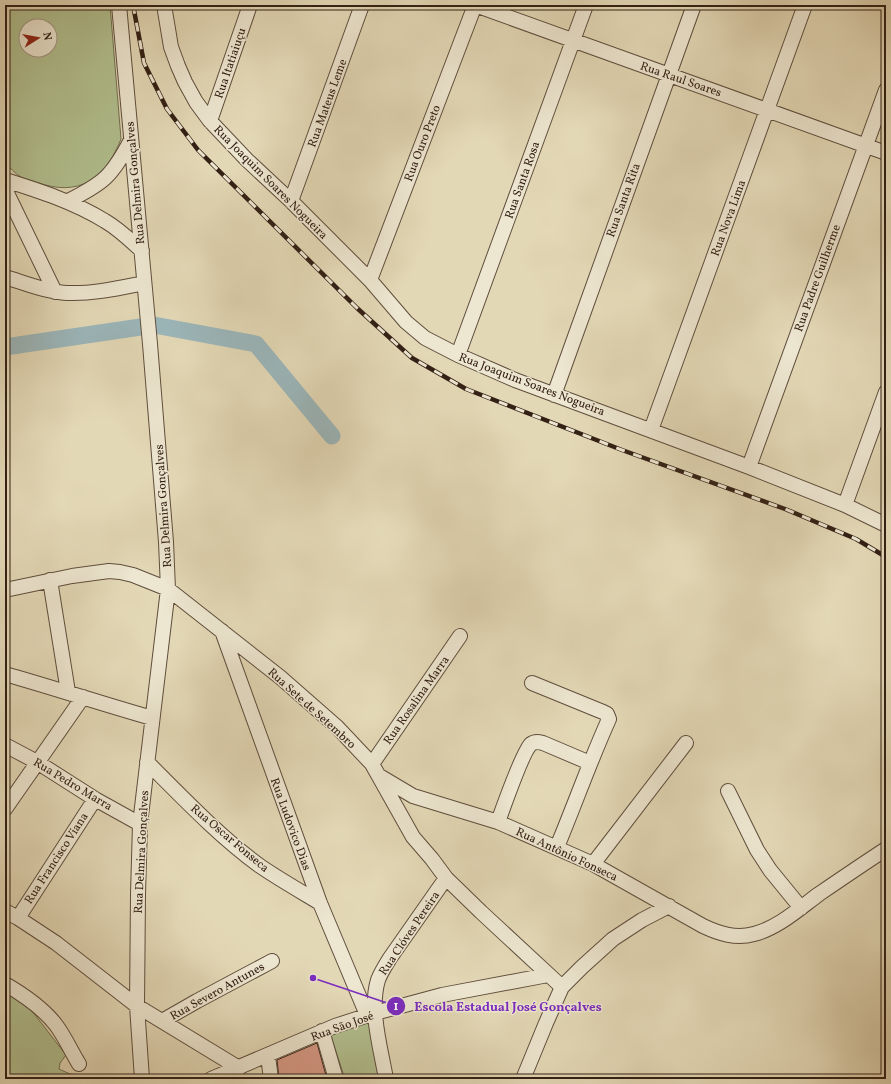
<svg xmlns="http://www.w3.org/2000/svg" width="891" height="1084" font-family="Vollkorn,serif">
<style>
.green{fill:#b2bf8f;stroke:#727052;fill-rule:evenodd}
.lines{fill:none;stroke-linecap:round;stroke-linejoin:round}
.river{stroke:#9bb6ba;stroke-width:17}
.building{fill:#d69885;stroke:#332015}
.minor-casing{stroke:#5f4e3d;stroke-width:16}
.minor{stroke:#ede6d0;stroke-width:14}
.rail-casing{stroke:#332015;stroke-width:4.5}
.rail{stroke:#ede6d0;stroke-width:3;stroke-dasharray:9;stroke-linecap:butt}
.labels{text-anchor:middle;stroke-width:3;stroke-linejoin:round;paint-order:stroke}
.street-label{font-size:12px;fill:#332015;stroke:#ede6d0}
.leader{fill:none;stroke:#7b2cbf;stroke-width:1.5}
.callout-dot{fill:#7b2cbf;stroke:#ede6d0;stroke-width:1.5}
.mark-label{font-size:12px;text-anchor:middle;font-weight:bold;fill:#fff}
.callout-label{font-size:13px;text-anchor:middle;font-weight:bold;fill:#7b2cbf;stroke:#ede6d0;stroke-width:3;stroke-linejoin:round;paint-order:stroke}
</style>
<rect width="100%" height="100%" fill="#e3d8b6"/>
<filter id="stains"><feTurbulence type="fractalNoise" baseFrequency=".005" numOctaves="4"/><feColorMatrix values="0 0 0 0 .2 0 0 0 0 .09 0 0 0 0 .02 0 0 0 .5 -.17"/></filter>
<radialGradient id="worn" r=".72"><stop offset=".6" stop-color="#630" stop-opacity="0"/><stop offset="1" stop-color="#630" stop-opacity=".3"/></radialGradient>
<path class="green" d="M5 5H110L121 139C105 179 79 198 36 182 31 180 25 179 21 177 15 174 10 167 5 163ZM26 26H50V50H26Z
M5 992 15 998 32 1011 66 1055 60 1063 59 1069 70 1074 80 1075 85 1079H5Z
M376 1013 381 1079H345L329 1030Z"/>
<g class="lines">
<path class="river" d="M5 347 154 325 256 344 332 436"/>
</g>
<path class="building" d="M317 1043 327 1079H279L277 1060Z"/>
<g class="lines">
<g class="minor-casing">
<path id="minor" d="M119 5 150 344 166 542 168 589 140 824 138 894 137 1006 142 1079
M164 5 171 47 178 66 185 82 196 102 210 121 247 160 291 201 370 280 406 322 425 338 458 355 515 380 749 467 845 505 886 525
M475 5 886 153
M210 121 250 5
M5 180C40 191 74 202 105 221 119 229 130 240 142 251
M5 189 55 292
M68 201C104 183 112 176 131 140
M291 201 362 5
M5 277C25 283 46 292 67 293 93 294 119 288 144 283
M370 280 475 5
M458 355 586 5
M554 395 694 5
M651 430 805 5
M749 467 886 90
M845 505 886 392
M50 580 68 692
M5 590 72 576 109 571 120 572 133 575 168 589 280 677 337 727 372 764 413 837 432 859 446 878 481 912 562 987
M222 631 320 903 367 1015
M5 674C54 688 103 704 152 718
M532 683 603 712 607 714 609 719C590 761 575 804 557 847
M5 745 37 762 95 799 140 824
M147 762C183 798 219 836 260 866 279 879 300 891 320 903
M372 764 460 636
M381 777 413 796 498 822 593 864 703 926C720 934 736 939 754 934 778 928 800 908 819 894 841 879 863 864 886 849
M728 791 757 850 770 870 801 908
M5 809 83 697
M498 822C503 808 523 751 531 744 535 741 539 742 543 743L590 763
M593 864 686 743
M5 911 18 918 56 943 137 1006 239 1068
M18 918 95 799
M5 984C24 995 43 1008 56 1025 65 1037 71 1051 79 1064
M162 1021 197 1001 272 961
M322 1031 336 1079
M268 1056 271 1079
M211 1079 335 1026 375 1013 442 995 548 975
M386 1079C381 1049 369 1010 378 980 381 972 385 966 390 958L446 878
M523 1079 546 1023 562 987 582 967 613 939 642 920 669 906"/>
</g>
<use href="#minor" class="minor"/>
<g class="rail-casing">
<path id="rail" d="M133 5 144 63 167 109 198 150 357 308 412 358 466 389 622 450 785 509 856 539 886 557"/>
</g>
<use href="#rail" class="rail"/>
</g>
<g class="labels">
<g class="street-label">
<text transform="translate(230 63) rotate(-71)" y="4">Rua Itatiaiuçu</text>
<text transform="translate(681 79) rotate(19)" y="4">Rua Raul Soares</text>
<text transform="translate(327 103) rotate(-70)" y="4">Rua Mateus Leme</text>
<text transform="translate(422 143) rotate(-69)" y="4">Rua Ouro Preto</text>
<text transform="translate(522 180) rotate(-70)" y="4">Rua Santa Rosa</text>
<text transform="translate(271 182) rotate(45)" y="4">Rua Joaquim Soares Nogueira</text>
<text transform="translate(135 183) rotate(-95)" y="4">Rua Delmira Gonçalves</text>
<text transform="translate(623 200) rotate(-70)" y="4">Rua Santa Rita</text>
<text transform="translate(728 218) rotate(-70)" y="4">Rua Nova Lima</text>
<text transform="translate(817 278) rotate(-70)" y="4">Rua Padre Guilherme</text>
<text transform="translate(532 384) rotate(21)" y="4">Rua Joaquim Soares Nogueira</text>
<text transform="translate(163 506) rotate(-94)" y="4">Rua Delmira Gonçalves</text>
<text transform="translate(416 700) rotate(-55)" y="4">Rua Rosalina Marra</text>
<text transform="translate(312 708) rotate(42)" y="4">Rua Sete de Setembro</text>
<text transform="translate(73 784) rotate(31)" y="4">Rua Pedro Marra</text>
<text transform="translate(291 824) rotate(70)" y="4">Rua Ludovico Dias</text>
<text transform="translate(230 838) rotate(40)" y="4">Rua Oscar Fonseca</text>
<text transform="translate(141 852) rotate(-87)" y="4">Rua Delmira Gonçalves</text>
<text transform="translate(567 854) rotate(25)" y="4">Rua Antônio Fonseca</text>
<text transform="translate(56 858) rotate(-57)" y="4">Rua Francisco Viana</text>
<text transform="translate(409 933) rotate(-56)" y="4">Rua Clóves Pereira</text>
<text transform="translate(217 991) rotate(-29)" y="4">Rua Severo Antunes</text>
<text transform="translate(342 1026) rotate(-20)" y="4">Rua São José</text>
</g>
</g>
<path class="leader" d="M313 978L396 1006"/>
<g class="callout-dot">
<circle cx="313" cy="978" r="4"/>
<circle cx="396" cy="1006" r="10"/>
</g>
<g class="mark-label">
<text x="396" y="1010">1</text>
</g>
<g class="callout-label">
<text x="508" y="1011">Escola Estadual José Gonçalves</text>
</g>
<rect width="891" height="1084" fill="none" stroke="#e3d8b6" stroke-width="20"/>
<rect x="6" y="6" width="879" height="1072" fill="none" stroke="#332015" stroke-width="2"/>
<rect x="10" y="10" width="871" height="1064" fill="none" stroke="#332015"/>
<g transform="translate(38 38) rotate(79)"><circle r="19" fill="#ede6d0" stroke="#a39785"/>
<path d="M0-3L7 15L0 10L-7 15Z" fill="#8f2418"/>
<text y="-6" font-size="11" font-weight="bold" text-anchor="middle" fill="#332015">N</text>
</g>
<rect width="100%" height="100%" filter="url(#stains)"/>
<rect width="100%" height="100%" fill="url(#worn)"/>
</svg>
